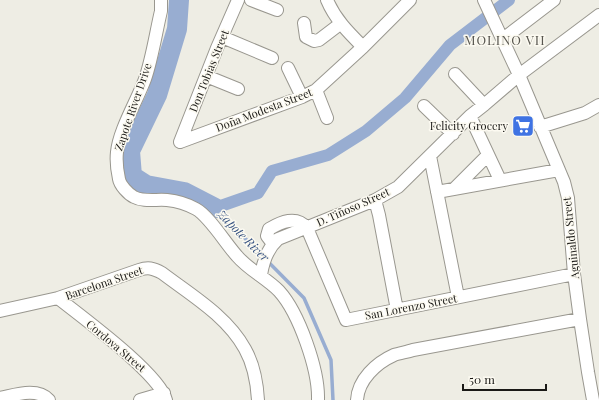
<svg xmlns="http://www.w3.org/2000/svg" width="599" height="400" font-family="'Playfair Display',serif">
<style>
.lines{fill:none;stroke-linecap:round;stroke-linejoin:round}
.stream{stroke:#98add1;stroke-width:3.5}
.canal{stroke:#98add1;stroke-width:12}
.river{stroke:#98add1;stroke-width:20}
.minor-casing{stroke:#99978f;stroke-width:14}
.minor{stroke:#fff;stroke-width:12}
.labels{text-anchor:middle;stroke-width:3;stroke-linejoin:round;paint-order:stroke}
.street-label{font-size:11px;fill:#1a1916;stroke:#fcfaf1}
.poi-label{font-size:11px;fill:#1a1916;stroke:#fcfaf1;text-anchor:end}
.water-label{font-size:12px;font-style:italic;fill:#355181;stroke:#fcfaf1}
.quarter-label{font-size:13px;letter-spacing:1px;fill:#58564f;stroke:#fcfaf1}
</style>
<rect width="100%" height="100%" fill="#eeede4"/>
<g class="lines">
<path class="stream" d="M215 208 304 298 331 360 333 400"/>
<path class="canal" d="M215 208 258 193 272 171 328 155 366 131 405 98 450 45 509 0"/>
<path class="river" d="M179 0 177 29 157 95 130 151 132 176 146 185 184 192 215 208"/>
<g class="minor-casing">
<path id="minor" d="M161 0V11C156 32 152 59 145 79 137 101 119 130 117 152 116 161 117 170 119 179 120 185 128 194 134 197 143 202 157 199 167 200 177 201 187 204 196 209 209 216 226 244 237 256 249 270 266 278 279 291 299 313 319 370 318 400
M251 0 277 10
M327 0C335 19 348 32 363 47
M484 0 519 75 564 182 568 198 574 274 580 319 588 372 593 400
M304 23 306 37 314 41 319 40 340 24
M222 37 272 58
M503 39 554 0
M288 68 302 97
M455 74 484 105
M206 76 238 89
M316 90 327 118
M424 106 453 134
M470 116 500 180
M540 127 585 113 599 105
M180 142 302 97 316 90 363 47 410 0
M180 142 217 48 238 0
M430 156 458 297
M454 189 488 155
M437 192 559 170
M375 200 379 215 397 310
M273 244 267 236 269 229C281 222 296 215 307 228L346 320 574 274
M261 275C263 262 268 248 278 239L375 200 398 187 470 116 484 105 519 75 599 15
M58 298C82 317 160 374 166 400
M0 311 58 298 139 270C148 267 153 268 162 273 191 295 227 316 245 349 254 365 257 383 258 400
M0 398C15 395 37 387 49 400
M140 400 164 393
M357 400C358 380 376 363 394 355 400 353 407 352 413 350L580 319"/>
</g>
<use href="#minor" class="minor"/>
</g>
<defs>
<g id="supermarket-square" transform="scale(1.15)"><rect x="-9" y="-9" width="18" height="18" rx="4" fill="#3f73e3" stroke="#fcfaf1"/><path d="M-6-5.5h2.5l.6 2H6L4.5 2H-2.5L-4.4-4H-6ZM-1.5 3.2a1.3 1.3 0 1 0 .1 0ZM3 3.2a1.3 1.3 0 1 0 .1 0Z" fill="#fff"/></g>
</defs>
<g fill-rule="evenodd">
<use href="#supermarket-square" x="523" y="126"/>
</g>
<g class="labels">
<g class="street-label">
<text transform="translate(209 71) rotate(-68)" y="4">Don Tobias Street</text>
<text transform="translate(133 107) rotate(-71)" y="4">Zapote River Drive</text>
<text transform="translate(264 110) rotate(-21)" y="4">Doña Modesta Street</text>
<text transform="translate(353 207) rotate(-24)" y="4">D. Tiñoso Street</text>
<text transform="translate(571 238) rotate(-96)" y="4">Aguinaldo Street</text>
<text transform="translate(104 283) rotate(-19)" y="4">Barcelona Street</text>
<text transform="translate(411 307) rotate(-11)" y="4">San Lorenzo Street</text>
<text transform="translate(116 346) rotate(40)" y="4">Cordova Street</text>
</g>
<g class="poi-label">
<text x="508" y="130">Felicity Grocery</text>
</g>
<g class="water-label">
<text transform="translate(243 236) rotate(45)" y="4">Zapote River</text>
</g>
<g class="quarter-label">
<text x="505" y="45">MOLINO VII</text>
</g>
</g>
<path d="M463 384v6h83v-6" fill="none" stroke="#1a1916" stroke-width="2"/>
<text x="469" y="384" font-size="12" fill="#1a1916" stroke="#fcfaf1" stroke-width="3" paint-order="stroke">50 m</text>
</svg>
